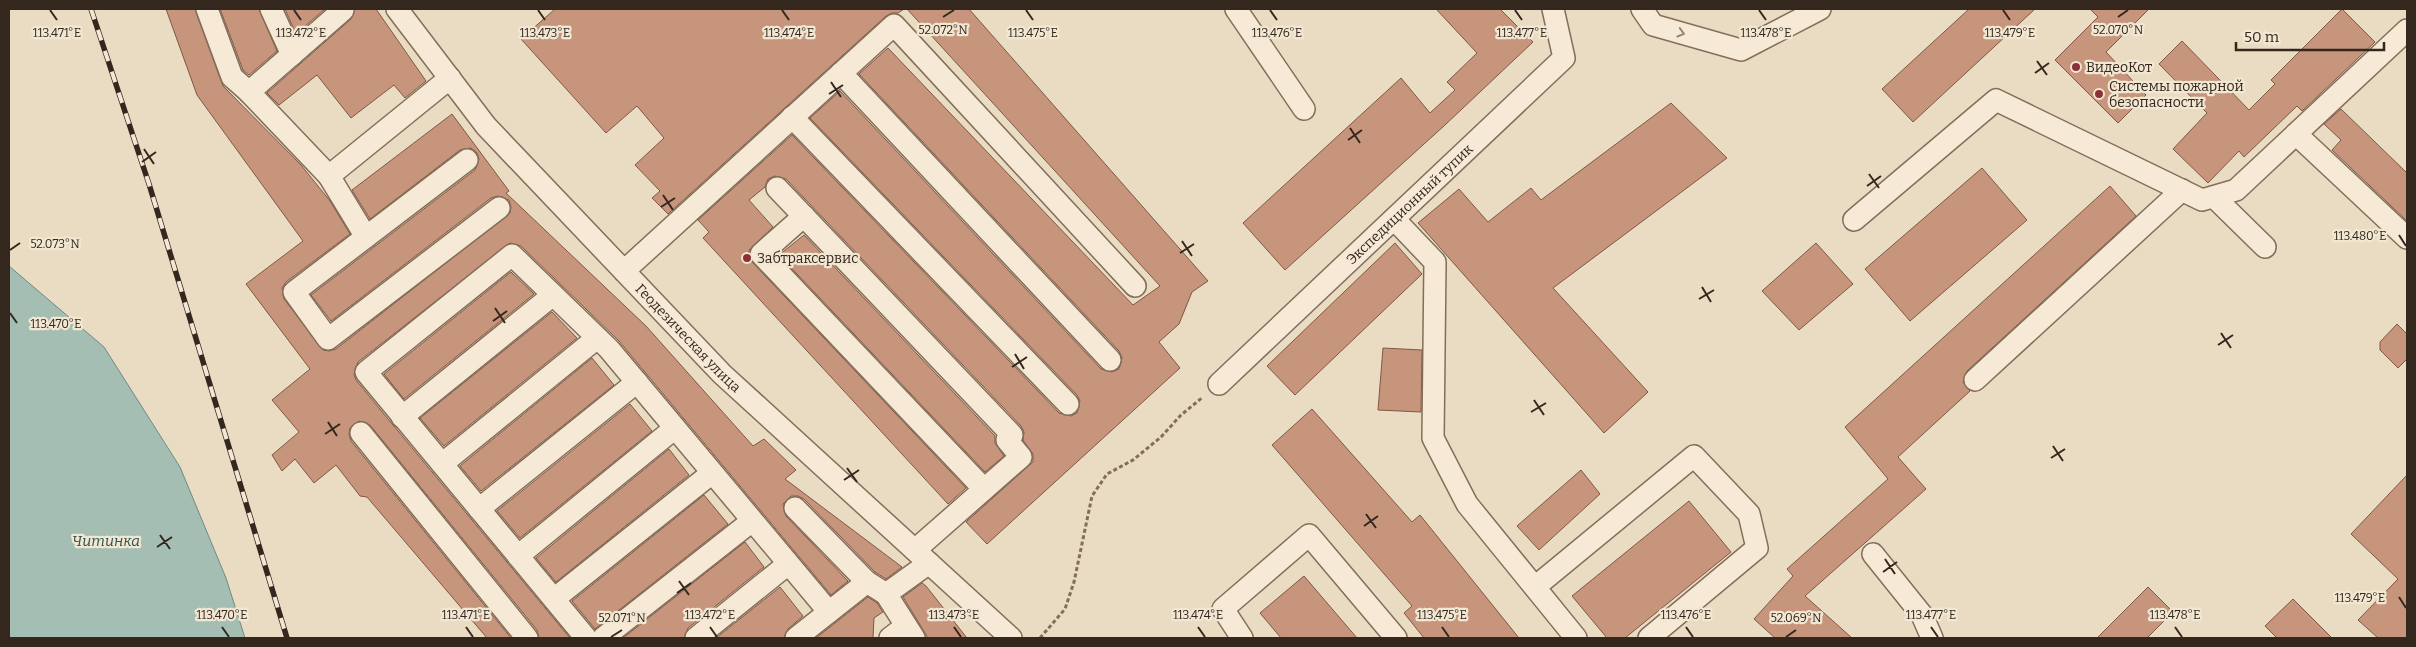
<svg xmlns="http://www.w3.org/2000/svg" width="2416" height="647" font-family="Bitter,serif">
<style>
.water{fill:#a5beb4;stroke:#6d8b81}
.building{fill:#c6957c;stroke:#815743}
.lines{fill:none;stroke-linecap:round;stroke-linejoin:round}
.minor-casing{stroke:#836e5b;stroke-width:24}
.path{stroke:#836e5b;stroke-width:3;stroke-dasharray:4 2.5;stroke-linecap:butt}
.minor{stroke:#f6ead6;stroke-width:21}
.rail-casing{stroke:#34271e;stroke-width:5.5}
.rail{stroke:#f2e7d2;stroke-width:4;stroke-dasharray:11;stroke-linecap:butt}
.oneway{stroke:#95887a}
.ticks{fill:none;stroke:#34271e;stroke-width:2}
.poi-dot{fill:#8e3038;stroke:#f2e7d2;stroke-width:2}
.labels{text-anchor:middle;stroke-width:4.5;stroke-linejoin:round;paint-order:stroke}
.poi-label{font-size:14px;fill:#34271e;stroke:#f2e7d2;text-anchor:start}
.street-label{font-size:14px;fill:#34271e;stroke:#f2e7d2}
.water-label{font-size:15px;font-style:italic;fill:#2f534e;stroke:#f2e7d2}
.ticks-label{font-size:12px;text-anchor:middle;fill:#34271e;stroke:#f2e7d2;stroke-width:4.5;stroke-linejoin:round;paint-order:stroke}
</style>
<rect width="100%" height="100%" fill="#eadcc3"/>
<path class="water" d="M9 266 104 347 180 467 226 578 245 638H9Z"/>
<path class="building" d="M166 9H195L223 86 301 165 330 201 350 234 286 282 282 288 284 299 323 350 329 351 336 349 510 213 511 207 509 200 498 196 491 198 331 321 311 295 475 170 479 159 477 153 471 148 460 150 370 219 352 190 452 114 509 191 506 193 646 326 753 446 764 439 796 470 785 479 902 567 886 579 875 572 804 499 798 496H791L783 504 786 516 848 581 831 595 619 341 521 246 510 243 358 362 354 374 356 380 393 425 570 638H539L537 630 370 425 359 421 350 428 349 434 351 441 511 638H487L367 497 360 496 336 465 314 483 295 459 282 471 272 455 299 432 272 400 310 369 246 284 303 241 197 95Z
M220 9H259L277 51 249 75 243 70Z
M285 9H325L296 34Z
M355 9H376L426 81 405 98 394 85 351 118 317 75 279 105 267 93 351 19Z
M555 9H904L898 13H892L886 16 668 214 652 198 660 191 635 165 664 138 637 106 606 133 521 39Z
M907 9H969L1208 281 1192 292 1179 324 1159 342 1180 368 987 544 966 522 1033 462V454L1023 440 1024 432 1021 426 786 179 775 176 768 179 765 187 749 200 773 227 749 250V256L752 262 966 488 948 504 703 238 709 232 698 220 792 135 1059 413 1071 416 1077 413 1080 401 1077 395 810 118 840 91 1101 369 1112 372 1119 369 1122 358 1119 351 859 74 888 48 1133 305 1160 286Z
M1436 9H1500L1533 42 1445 125 1285 270 1243 223 1401 78 1430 113 1455 90 1447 82 1477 53Z
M1969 9H2035L1913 122 1882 89Z
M2090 9H2149L2106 52 2146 95 2118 123 2055 60 2098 17Z
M2342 9 2375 42 2302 111 2297 106 2244 157 2239 151 2208 183 2173 149 2207 113 2159 64 2182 41 2249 110 2275 84 2271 80Z
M1671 103 1727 158 1553 288 1648 392 1604 433 1418 223 1459 189 1488 222 1531 188 1541 200Z
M2341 109 2407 173V221L2332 150 2341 140 2324 124Z
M1982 168 2027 220 1910 321 1865 269Z
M2110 186 2136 216 1967 371 1963 382 1970 391 1898 457 1926 489 1805 596 1852 638H1775L1754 619 1793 576 1787 569 1888 479 1845 427Z
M804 235 995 436V443L1004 456 985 472 779 255Z
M1395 243 1422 274 1295 395 1267 366Z
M1816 243 1853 284 1799 330 1762 291Z
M511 272 534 294 404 399 384 374Z
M552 312 577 338 444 446 420 418Z
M2397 324 2407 334V359L2398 368 2380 350V342Z
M1383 348 1422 350 1421 412 1378 410Z
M592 358 614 385 481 491 460 466Z
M630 404 652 431 520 538 497 511Z
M1312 409 1412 522 1420 515 1519 638H1424L1404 613 1412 606 1272 445Z
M669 449 689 475 556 582 536 558Z
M1581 470 1600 494 1539 550 1517 526Z
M2407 475V638H2378L2358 620 2398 579 2351 534Z
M704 495 728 524 595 629 572 601Z
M1689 501 1731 552 1625 638H1607L1572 596Z
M745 542 764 567 688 628 684 638H623Z
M1304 576 1357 638H1281L1260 613Z
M922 583 926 586 967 638H928L903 597Z
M780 587 803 616 788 629 784 638H716Z
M2148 587 2173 612 2147 638H2097Z
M868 597 877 603 883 612 874 618 873 638H816Z
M2293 599 2332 638H2277L2265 626Z"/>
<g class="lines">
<g class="minor-casing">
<g id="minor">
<path d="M207 9 232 77 249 92 329 176 450 78"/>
<path d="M271 9 292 55"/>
<path id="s1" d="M397 9 486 126 722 374 1011 638"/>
<path d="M1236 9 1304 109"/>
<path d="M1642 9 1653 25 1741 50 1820 9"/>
<path d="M841 73 1110 360"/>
<path d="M249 92 343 10 341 9"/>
<path d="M792 117 1068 404"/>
<path d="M2296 134 2407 238"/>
<path d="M467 160 294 292 328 339 499 208"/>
<path d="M329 176 366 237"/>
<path d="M777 188 1012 435 1007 440 1021 457 915 550"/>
<path d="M2214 197 2265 247"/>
<path d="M804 216 761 254 984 489"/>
<path d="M1394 219 1435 262 1433 438 1467 504 1576 638"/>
<path d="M1854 220 1996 100 2202 200 2236 190 2407 30"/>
<path d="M624 271 894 25 1135 286"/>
<path d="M1975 380 2182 190"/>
<path id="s2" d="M1219 384 1564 58 1553 9"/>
<path d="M402 417 553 295"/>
<path d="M361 433 527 638"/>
<path d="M442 464 597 338"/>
<path d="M795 508 867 582"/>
<path d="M479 509 637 382"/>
<path d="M1873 554 1922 615 1932 638"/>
<path d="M518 556 675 428"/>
<path d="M1535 587 1694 456 1749 514 1757 548 1649 638"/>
<path d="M886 594 914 638"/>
<path d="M554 599 712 473"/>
<path d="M586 638 366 372 512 255 609 349 829 612"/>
<path d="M603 638 752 521"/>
<path d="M696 638 788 564"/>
<path d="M796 638 867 582 886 594 929 563"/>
<path d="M890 638 906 626"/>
<path d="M1242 638 1223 609 1309 535 1396 638"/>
</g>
</g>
<path class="path" d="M1040 638 1065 609 1074 582 1092 496 1107 474 1133 460 1161 437 1181 415 1203 397"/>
<use href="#minor" class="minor"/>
<g class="rail-casing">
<path id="rail" d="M91 9 149 184 287 638"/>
</g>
<use href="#rail" class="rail"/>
</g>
<defs><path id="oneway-chevron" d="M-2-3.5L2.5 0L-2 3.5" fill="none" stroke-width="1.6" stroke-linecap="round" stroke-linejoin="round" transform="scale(1.25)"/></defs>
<use class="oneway" href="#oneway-chevron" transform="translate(1681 33) rotate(16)"/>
<path class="ticks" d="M50 10 57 20M294 10 301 20M538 10 545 20M782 10 789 20M1026 10 1033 20M1270 10 1277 20M1515 10 1522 20M1759 10 1766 20M2003 10 2010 20M943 17 954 10M2118 17 2128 10M2037 61 2047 75M2035 73 2049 63M831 82 841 97M829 94 843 85M1350 128 1360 143M1348 140 1362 130M144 149 154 164M142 162 156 152M1869 174 1879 188M1867 186 1881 176M663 195 673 210M661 207 675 198M2399 235 2406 246M1182 241 1192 256M10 250 20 243M1180 253 1194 244M1702 287 1711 302M1699 299 1714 290M495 308 505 323M10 313 17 323M493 321 507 311M2221 333 2231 348M2218 345 2233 335M1015 354 1024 369M1012 367 1027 357M1534 400 1544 415M1531 412 1546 403M328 422 337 436M325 434 340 424M2053 446 2063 461M2051 458 2065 449M847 468 857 482M844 480 859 470M1366 514 1376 528M1364 526 1378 516M160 535 170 549M157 547 172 537M1885 559 1895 574M1883 572 1897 562M679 581 689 595M677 593 691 583M2399 597 2406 608M222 627 229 637M466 627 473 637M710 627 717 637M954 627 961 637M1198 627 1205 637M1442 627 1449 637M1686 627 1693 637M1931 627 1938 637M2175 627 2182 637M611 637 622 630M1786 637 1796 630"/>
<g class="poi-dot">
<circle cx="2076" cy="67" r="5"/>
<circle cx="2099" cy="94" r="5"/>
<circle cx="747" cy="258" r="5"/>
</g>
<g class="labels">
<g class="poi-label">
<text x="2086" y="72">ВидеоКот</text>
<text x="2109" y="91">Системы пожарной<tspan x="2109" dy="16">безопасности</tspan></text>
<text x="757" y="263">Забтраксервис</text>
</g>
<g class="street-label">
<text dy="5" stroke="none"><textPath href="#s2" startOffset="262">Экспедиционный тупик</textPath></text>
<text dy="5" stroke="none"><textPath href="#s1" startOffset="440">Геодезическая улица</textPath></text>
</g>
<g class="water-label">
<text x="106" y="546">Читинка</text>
</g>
</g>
<g class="ticks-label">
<text x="943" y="34">52.072°N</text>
<text x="2118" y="34">52.070°N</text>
<text x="57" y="37">113.471°E</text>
<text x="301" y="37">113.472°E</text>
<text x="545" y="37">113.473°E</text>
<text x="789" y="37">113.474°E</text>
<text x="1033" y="37">113.475°E</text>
<text x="1277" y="37">113.476°E</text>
<text x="1522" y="37">113.477°E</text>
<text x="1766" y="37">113.478°E</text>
<text x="2010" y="37">113.479°E</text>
<text x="2360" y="240">113.480°E</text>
<text x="55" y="248">52.073°N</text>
<text x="56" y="328">113.470°E</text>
<text x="2360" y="602">113.479°E</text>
<text x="222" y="619">113.470°E</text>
<text x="466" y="619">113.471°E</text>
<text x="710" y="619">113.472°E</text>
<text x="954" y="619">113.473°E</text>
<text x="1198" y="619">113.474°E</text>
<text x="1442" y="619">113.475°E</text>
<text x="1686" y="619">113.476°E</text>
<text x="1931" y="619">113.477°E</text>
<text x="2175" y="619">113.478°E</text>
<text x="622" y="622">52.071°N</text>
<text x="1796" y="622">52.069°N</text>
</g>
<rect width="2416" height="647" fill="none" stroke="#34271e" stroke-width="20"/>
<path d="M2236 42v8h148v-8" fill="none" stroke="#34271e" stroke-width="2.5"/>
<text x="2244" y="42" font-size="15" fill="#34271e" stroke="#f2e7d2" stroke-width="4" paint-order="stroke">50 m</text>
</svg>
